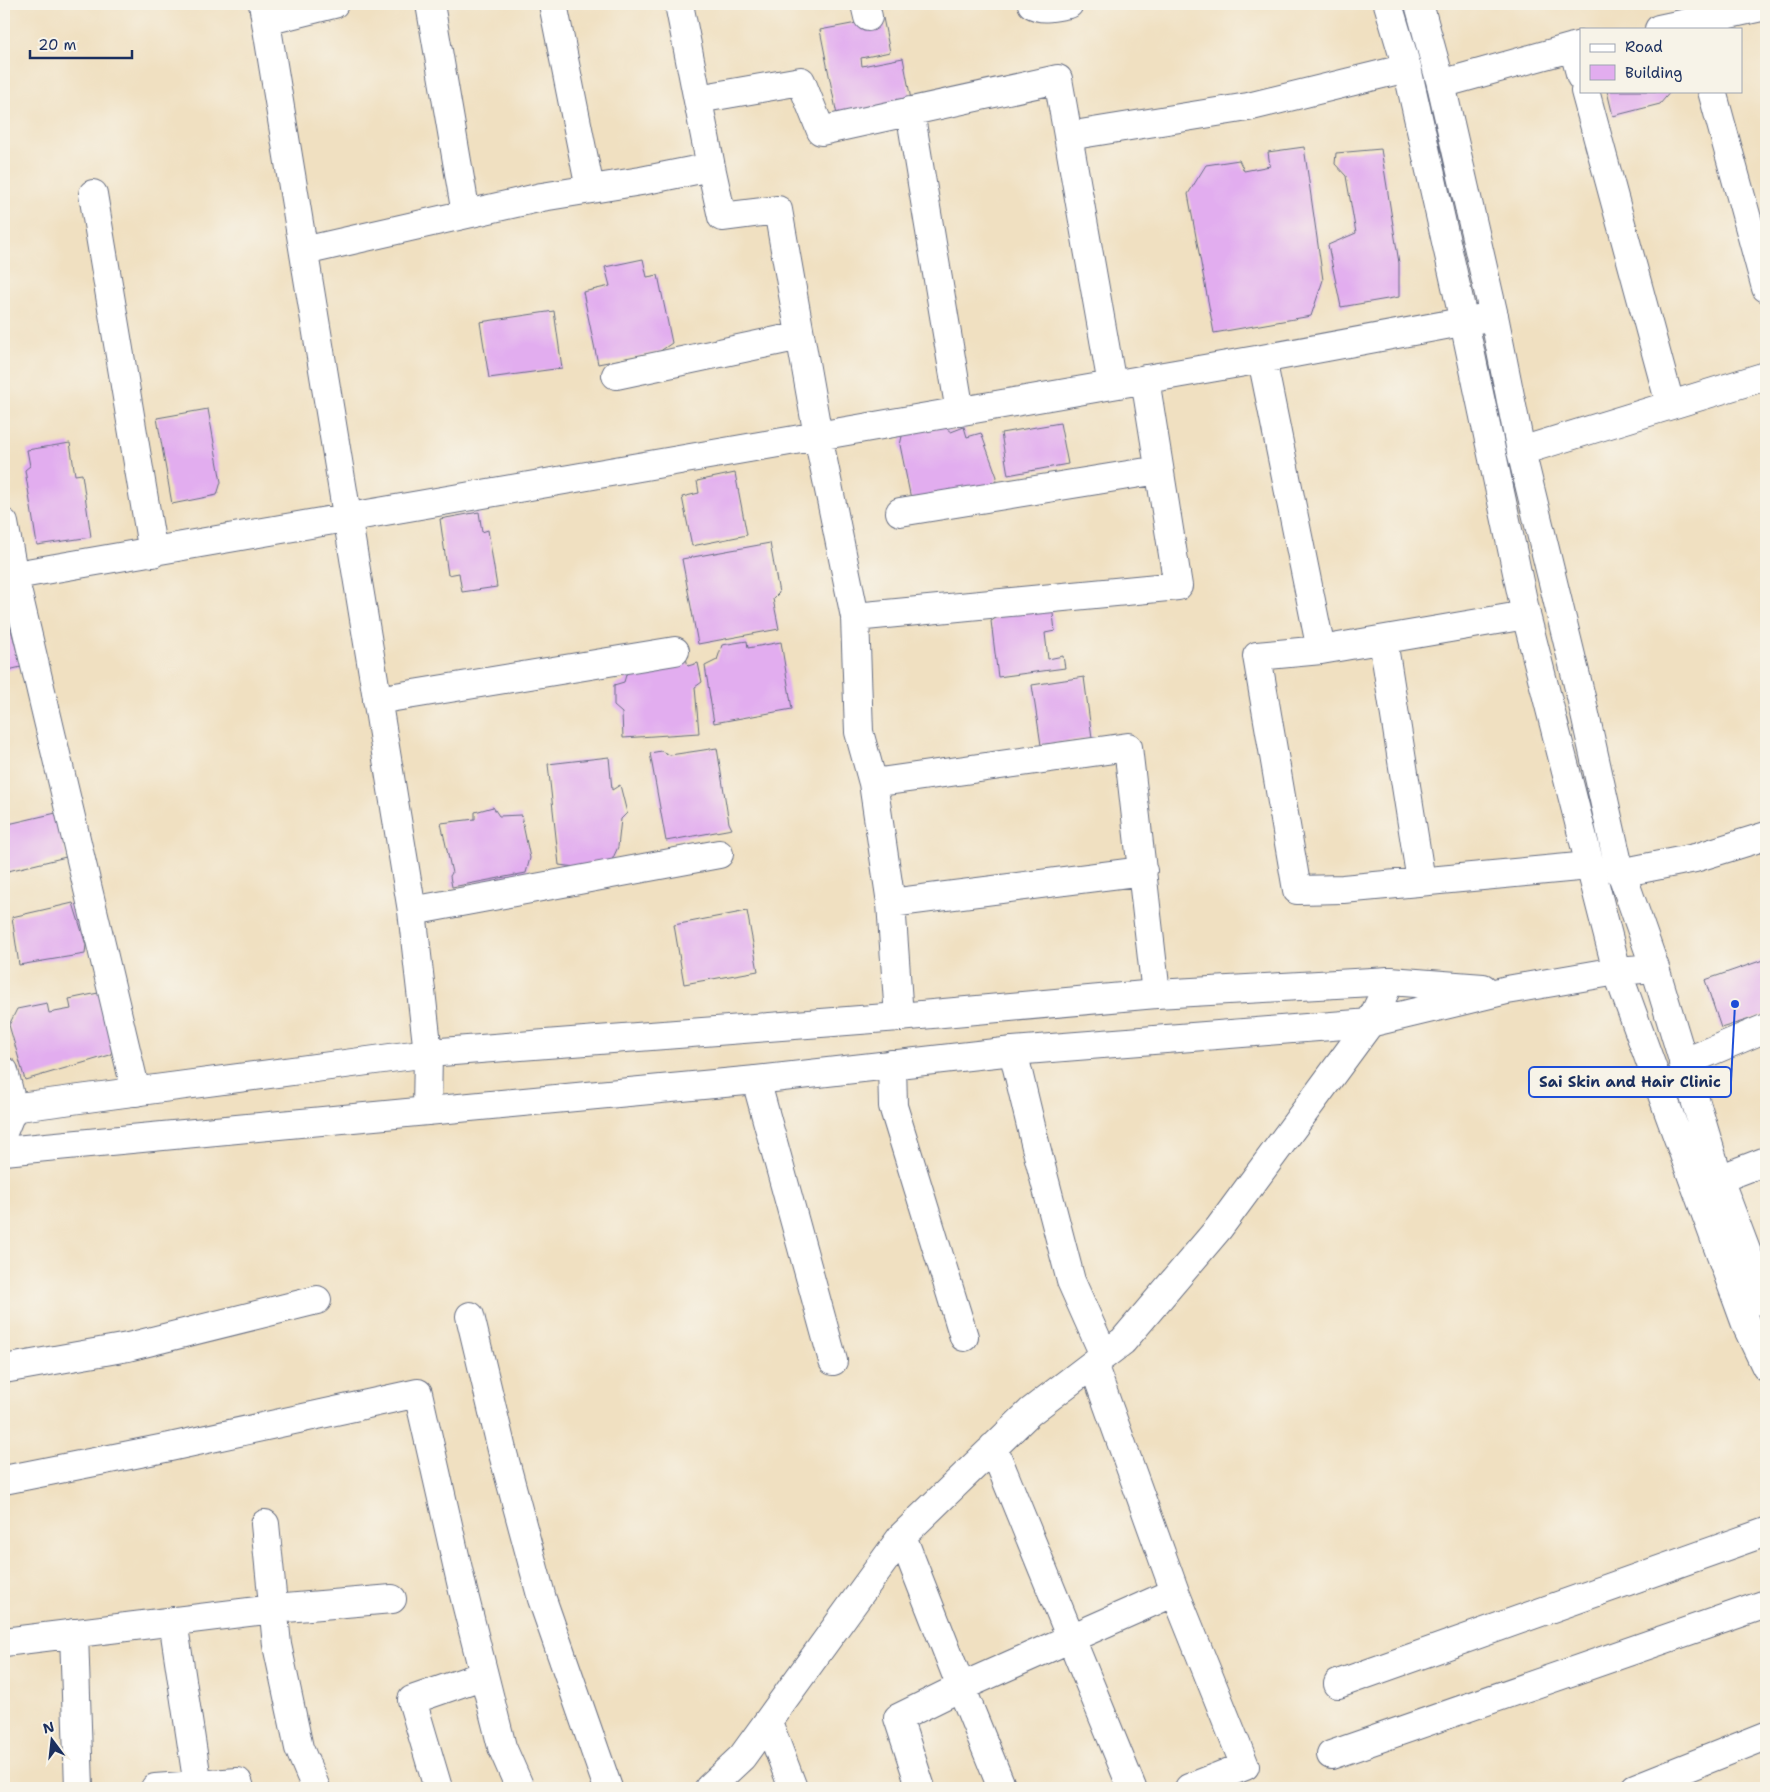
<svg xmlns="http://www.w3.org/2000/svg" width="1770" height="1792" font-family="'Shantell Sans',sans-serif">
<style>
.building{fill:#e2adef}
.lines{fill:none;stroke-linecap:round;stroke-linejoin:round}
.street-casing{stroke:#666d81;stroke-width:30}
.secondary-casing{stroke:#666d81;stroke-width:30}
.street{stroke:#fff;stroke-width:28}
.secondary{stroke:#fff;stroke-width:28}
.leader{fill:none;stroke:#1d4ed8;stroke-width:2}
.callout-dot{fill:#1d4ed8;stroke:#f7f3e8;stroke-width:2}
.callout{fill:#f7f3e8;stroke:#1d4ed8;stroke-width:2}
.callout-label{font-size:15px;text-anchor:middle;font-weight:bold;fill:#1b2f5e}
</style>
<rect width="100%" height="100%" fill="#f7f3e8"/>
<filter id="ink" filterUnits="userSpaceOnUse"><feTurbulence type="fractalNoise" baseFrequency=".02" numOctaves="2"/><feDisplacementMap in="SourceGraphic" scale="10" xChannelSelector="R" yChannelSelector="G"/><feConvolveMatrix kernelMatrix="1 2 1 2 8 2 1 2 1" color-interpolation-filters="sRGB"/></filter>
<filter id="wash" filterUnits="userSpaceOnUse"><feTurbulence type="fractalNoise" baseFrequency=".0096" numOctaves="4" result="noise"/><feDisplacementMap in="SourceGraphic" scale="20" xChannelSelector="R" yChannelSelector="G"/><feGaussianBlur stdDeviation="1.12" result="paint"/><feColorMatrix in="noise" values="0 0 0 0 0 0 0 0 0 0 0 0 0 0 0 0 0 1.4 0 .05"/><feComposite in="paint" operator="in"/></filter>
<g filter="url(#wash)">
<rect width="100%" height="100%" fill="#f0e0c1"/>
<g id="blocks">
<path class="building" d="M883 18 890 52 861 58 862 66 903 58 912 105 838 120 820 30Z
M1607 91H1671L1660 104 1613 116Z
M1304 147 1323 280 1311 316 1214 333 1188 194 1206 165 1239 160 1244 171 1270 166 1268 152Z
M1381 149 1399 263V297L1341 307 1328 245 1356 233 1346 176 1335 164 1336 153Z
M643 259 647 277 658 275 672 343 659 352 598 364 583 292 610 286 605 267Z
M554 311 562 368 489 378 480 322Z
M208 409 221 482 217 495 172 504 157 418Z
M1060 423 1068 464 1008 475 1001 433Z
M943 426 951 432 964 427 967 437 981 433 997 477 993 488 912 504 900 445 903 432Z
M70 443 75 475 82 474 91 537 37 545 25 470 30 466 27 450Z
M735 473 747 535 692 546 682 497 699 493 697 481Z
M479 512 482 532 488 530 497 587 462 592 459 573 448 575 440 519Z
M770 543 779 593 773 599 779 629 698 644 682 559Z
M4 603 21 667 4 671Z
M1052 605 1055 631 1045 633 1048 659 1063 656 1065 668 998 677 991 621 1006 612Z
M747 641 748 648 781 642 792 709 714 723 705 666 717 660 722 645Z
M685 654 688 666 698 663 702 682 695 687 699 733 623 738 622 713 614 706V685L624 682 628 668Z
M1084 677 1092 738 1041 745 1032 685Z
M717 748 729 823 732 829 666 841 650 753 661 751 670 755Z
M609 757 612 790 620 785 627 813 621 819 618 847 607 871 559 865 548 764Z
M493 807 499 816 521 815 530 858 526 873 452 887 450 876 452 873 441 823 475 819V812Z
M56 813 66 857 4 872V825Z
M73 903 86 945 85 954 19 965 12 917Z
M747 911 758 971 684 984 674 925Z
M1766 959V1014L1721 1028 1705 980Z
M103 992 114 1048 110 1055 25 1080 9 1025 17 1009 47 1003 49 1013 71 1009 69 999Z"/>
</g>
</g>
<g filter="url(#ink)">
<use href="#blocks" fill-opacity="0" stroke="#666d81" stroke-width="1"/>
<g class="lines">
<g class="street-casing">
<path id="street" d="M263 4 412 911 428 1053 427 1111
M430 4 466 214
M553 4 590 189
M865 4 868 17
M1032 4C1043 11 1057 6 1069 4
M266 21 334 4
M1659 29 1766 6
M1573 47 1581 77
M1441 84 1581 45
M1585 91 1670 404
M1712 91 1766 288
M698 99 801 81 821 131 1058 79 1112 385
M910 111 960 412
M1068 136 1248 107 1407 68
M711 167 722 217 778 210 818 436 855 617 859 732 873 783 891 903 899 1017
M93 194 153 553
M304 251 542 197 641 181 711 167 679 4
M1262 359 1321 650 1526 615
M616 375 800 336
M1521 451 1766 376
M900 512 1159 470
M4 523 14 577 136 1092
M4 577 1262 359 1494 316
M855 617 1178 586 1145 379
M1383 640 1421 881
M1321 650 1257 656 1297 890 1343 889 1589 866
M377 700 675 651
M873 783 1128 747 1156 994
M1620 873 1695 858 1766 836
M891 903 1143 871
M412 911 719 854
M1013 1051 1036 1147 1071 1281 1104 1355
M1683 1063 1766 1028
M892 1064 893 1106 964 1337
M4 1071 13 1108 4 1130
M756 1080 833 1361
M1719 1179 1766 1161
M470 1316 502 1450 542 1599 608 1788
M4 1369 128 1347 317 1300
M993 1447 1132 1788
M4 1480 170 1447 418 1393 463 1591 502 1747 520 1788
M265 1524 277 1645 299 1748 316 1788
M902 1536 961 1687 1175 1592 1093 1364
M1175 1592 1245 1766 1189 1788
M173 1621 198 1786
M74 1633 79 1788
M4 1642 274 1609 392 1599
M1338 1684 1766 1532
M768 1722 793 1788
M1331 1755 1766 1604
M155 1788 238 1782 240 1788
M438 1788 412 1700 484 1675
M709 1788 742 1757 902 1536 1030 1412 1123 1341 1219 1228 1370 1023 1390 981
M921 1788 898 1718 961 1687 1002 1788
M1635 1788 1766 1736"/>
</g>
<g class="secondary-casing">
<path id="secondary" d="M1388 4 1407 68 1464 322 1526 615 1617 971 1747 1327 1766 1367
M1419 4 1441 84 1494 316 1521 451 1582 701 1618 863 1655 968 1719 1179 1766 1303
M4 1109 428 1053 899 1017 1156 994 1390 981 1483 988
M4 1151 756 1080 1013 1051 1370 1023 1507 990 1617 971 1655 968"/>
</g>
<use href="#street" class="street"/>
<use href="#secondary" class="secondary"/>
</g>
</g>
<path class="leader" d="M1735 1004L1731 1082"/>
<circle class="callout-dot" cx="1735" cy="1004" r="5"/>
<rect class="callout" x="1529" y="1067" width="202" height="30" rx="5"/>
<g class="callout-label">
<text x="1630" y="1087">Sai Skin and Hair Clinic</text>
</g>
<rect width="1770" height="1792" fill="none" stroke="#f7f3e8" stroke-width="20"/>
<rect x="1580" y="28" width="162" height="65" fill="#f7f3e8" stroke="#9fa5b1"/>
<rect x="1590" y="44" width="25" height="8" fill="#ffffff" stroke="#9fa5b1"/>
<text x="1625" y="52" font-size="15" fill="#1b2f5e">Road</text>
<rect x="1590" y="65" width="25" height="15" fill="#e2adef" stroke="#9fa5b1"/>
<text x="1625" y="78" font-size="15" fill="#1b2f5e">Building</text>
<g transform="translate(52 1740) rotate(345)" stroke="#f7f3e8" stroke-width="4" paint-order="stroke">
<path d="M0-4L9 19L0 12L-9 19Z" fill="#1b2f5e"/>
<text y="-8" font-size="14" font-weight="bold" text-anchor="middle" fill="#1b2f5e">N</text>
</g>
<path d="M30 50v8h102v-8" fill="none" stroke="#1b2f5e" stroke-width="2.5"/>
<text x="38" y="50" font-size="15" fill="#1b2f5e" stroke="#f7f3e8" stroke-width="4" paint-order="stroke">20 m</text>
</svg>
